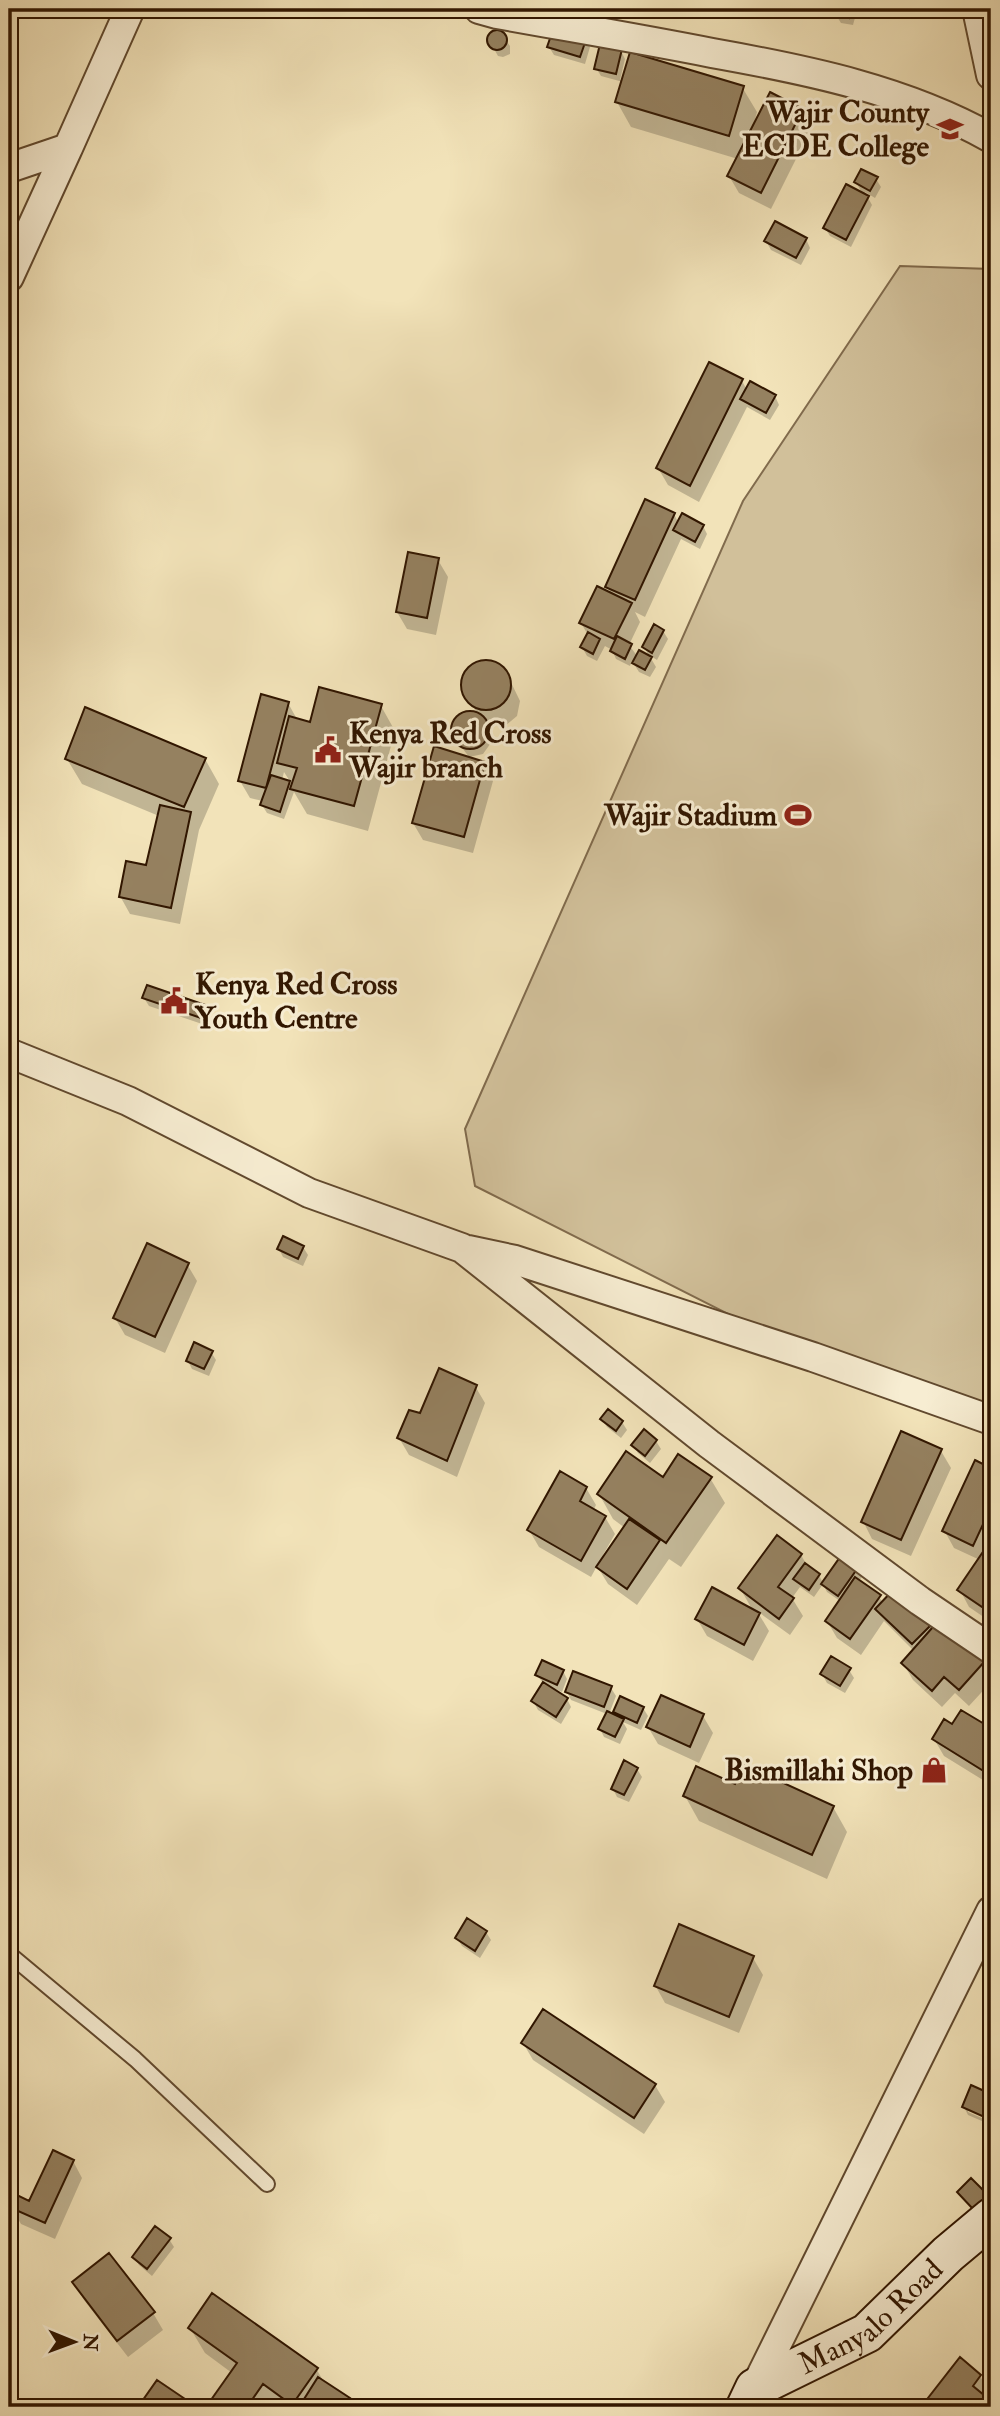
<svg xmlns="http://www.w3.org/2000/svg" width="1000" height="2416" font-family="'IM FELL Double Pica',serif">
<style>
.green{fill:#d1c09a;stroke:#816b4d;stroke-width:2}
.shadow{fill:#0003;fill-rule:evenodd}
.building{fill:#958160;stroke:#311600;stroke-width:2}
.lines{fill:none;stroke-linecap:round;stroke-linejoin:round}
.lane-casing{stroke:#61492e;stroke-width:18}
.street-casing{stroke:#61492e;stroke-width:32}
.secondary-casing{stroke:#311600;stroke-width:42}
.lane{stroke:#f7edd2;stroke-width:14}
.street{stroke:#f7edd2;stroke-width:28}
.secondary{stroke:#f7edd2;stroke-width:38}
.labels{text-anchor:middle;stroke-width:6;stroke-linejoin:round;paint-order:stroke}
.poi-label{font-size:30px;font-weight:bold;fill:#311600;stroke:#f7edd2;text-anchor:end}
.street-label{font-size:30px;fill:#311600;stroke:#f7edd2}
</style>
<rect width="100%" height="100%" fill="#f2e3b9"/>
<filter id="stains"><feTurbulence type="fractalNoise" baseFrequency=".00286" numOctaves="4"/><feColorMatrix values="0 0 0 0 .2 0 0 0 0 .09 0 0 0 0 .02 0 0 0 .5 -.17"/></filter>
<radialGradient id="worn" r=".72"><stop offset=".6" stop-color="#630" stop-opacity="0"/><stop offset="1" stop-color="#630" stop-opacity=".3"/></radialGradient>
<path class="green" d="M900 266 991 269V1434L845 1373 475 1186 465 1129 743 501Z"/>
<path class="shadow" d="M837 9H853L856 14 853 25 841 23 836 15Z
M496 32 501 33 510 46V54L503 57 498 56 490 42V37Z
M585 39 590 47 585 64 554 55 549 47Z
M621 51 625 59 620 80 742 87 757 112 754 123 755 124 802 110 812 127 771 209 739 193 729 176 738 159 631 127 617 102 623 82 601 76 596 68Z
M876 179 881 187 875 198 865 192 872 205 851 247 830 236 825 228 863 195 856 182Z
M806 239 810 248 801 265 771 250 766 241Z
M742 381 747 390 775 396 779 405 770 420 747 407 699 502 668 485 658 468Z
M674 514 678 522 703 526 707 534 700 549 681 539 645 617 635 612 640 622 629 645 638 657 650 658 644 647 663 631 668 639 657 660 649 655 656 667 650 677 639 672 632 661 630 666 616 659 612 650 605 646 597 661 587 656 582 647 588 635 581 623 612 596 607 586Z
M438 560 448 577 436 635 407 629 397 612Z
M482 661 490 662 504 668 520 701 517 716 505 726 488 725 493 740 483 754 469 757 454 737 453 725 455 720 464 713H477L464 691 463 683 469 669Z
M288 703 298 721 311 724 381 706 395 731 368 831 307 814 294 792 284 819 267 813 262 805 263 801 250 798 240 781ZM284 772 291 783 282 780Z
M67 759H205L219 784 199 830 180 924 130 914 120 896 148 867 159 816 82 784Z
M483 763 493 781 473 853 423 840 413 823Z
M144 998 204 1006 209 1014 205 1025 149 1006Z
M303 1247 308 1255 303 1266 283 1257 279 1249Z
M187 1264 197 1281 165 1353 125 1335 115 1318Z
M211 1352 216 1360 209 1376 192 1369 188 1361Z
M475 1386 485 1403 457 1477 409 1455 399 1438 421 1415Z
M602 1419 622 1422 627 1430 621 1438 607 1427Z
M656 1441 661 1449 650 1463 638 1453 633 1445Z
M941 1451 951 1468 911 1556 872 1539 863 1521Z
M976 1462 991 1470V1622L969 1607 960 1590 980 1560 954 1548 944 1530Z
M710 1478 725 1503 681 1567 669 1559 637 1605 608 1584 597 1566 591 1577 539 1547 529 1530 586 1488 596 1505 593 1511 605 1517 615 1534 603 1555 605 1556 625 1528 613 1519 599 1494 663 1479Z
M845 1552 866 1572 858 1582 879 1597 883 1603 931 1624 934 1629 984 1662 991 1675V1682L969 1706 955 1693 942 1707 913 1680 903 1663 914 1651 884 1621 861 1655 837 1638 827 1621 840 1601 827 1592 823 1584 814 1597 800 1587 792 1598 803 1616 790 1635 757 1611 769 1631 753 1661 707 1636 697 1619 753 1611 740 1588 801 1555 808 1567 819 1575 823 1583Z
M849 1670 854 1678 845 1693 827 1683 822 1674Z
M563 1671 567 1679 562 1692 555 1689 554 1691 567 1699 571 1707 561 1724 538 1710 533 1701 544 1684 537 1675Z
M611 1688 616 1696 609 1714 619 1719 615 1712 643 1708 648 1716 641 1730 623 1722 627 1729 620 1744 604 1737 600 1729 607 1714 571 1700 567 1692Z
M962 1712 991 1730V1785L944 1756 934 1739 953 1726Z
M703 1716 713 1733 699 1763 658 1744 648 1727Z
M637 1769 642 1777 629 1802 617 1797 613 1789Z
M736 1786 833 1807 847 1832 827 1879 699 1821 685 1796Z
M486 1932 491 1940 480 1958 462 1946 457 1938Z
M753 1958 763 1975 739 2033 665 2003 655 1985Z
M523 2043 655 2085 665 2102 644 2134 533 2060Z
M972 2087 991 2096V2118L968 2108V2112L991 2122V2125L968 2115 964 2107Z
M73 2161 82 2178 55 2239 21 2224 11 2207 30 2203Z
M959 2193 986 2196 991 2204 978 2216Z
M169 2239 174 2247 152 2276 139 2265 134 2257Z
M74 2283 153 2313 163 2330 128 2357 84 2300Z
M213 2296 317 2370 325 2384 349 2399 354 2407H208L232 2373 205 2353 190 2328Z
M960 2360 980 2376 990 2393 985 2399 990 2407H923Z"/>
<path class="building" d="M836 9H851L849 18 834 15Z
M554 27 587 37 580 57 547 47Z
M487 40a10 10 0 1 1 20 0a10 10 0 1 1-20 0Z
M600 44 622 49 616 74 594 69Z
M630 52 744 86 729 136 615 102Z
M770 92 803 109 761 193 727 176Z
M861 169 878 177 870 191 854 182Z
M846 184 869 196 846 240 823 228Z
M775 221 807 238 796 258 764 241Z
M709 362 743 379 690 486 656 468Z
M750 381 776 395 766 413 740 399Z
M645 499 675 513 635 600 605 587Z
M682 513 704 525 695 542 673 530Z
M408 552 439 558 427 618 396 612Z
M597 586 632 603 614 639 579 623Z
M654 624 664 630 652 653 642 647Z
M588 632 600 639 593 654 580 647Z
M617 636 632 644 625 659 610 651Z
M639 650 652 657 645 670 632 663Z
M461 685a25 25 0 1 1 50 0a25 25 0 1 1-50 0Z
M319 687 382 704 354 806 290 789 297 768 277 763 289 716 310 722Z
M261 694 289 702 266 788 238 781Z
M85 707 206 758 184 807 65 759Z
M451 730a19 19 0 1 1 38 0a19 19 0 1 1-38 0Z
M434 746 485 762 464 837 412 823Z
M271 775 290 781 280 812 260 805Z
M160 805 191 812 171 908 119 897 126 861 146 865Z
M147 985 205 1005 201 1018 142 998Z
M283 1236 304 1246 298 1259 277 1249Z
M147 1243 189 1263 155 1337 113 1318Z
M194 1342 213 1351 204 1369 186 1361Z
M439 1368 477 1385 447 1461 397 1438 409 1410 420 1413Z
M608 1409 623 1421 616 1431 600 1419Z
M644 1429 657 1440 645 1456 631 1445Z
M901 1431 942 1449 901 1540 861 1522Z
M626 1451 663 1477 678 1454 712 1477 666 1543 597 1494Z
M975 1460 991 1468V1507L973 1546 942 1531Z
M560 1471 587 1487 580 1501 606 1516 581 1561 527 1530Z
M629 1519 660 1540 627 1589 596 1567Z
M777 1535 802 1554 778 1587 794 1598 779 1619 738 1588Z
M991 1540V1613L957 1590Z
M845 1550 862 1562 838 1596 821 1584Z
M805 1563 820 1574 809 1590 793 1579Z
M855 1577 881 1595 850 1639 825 1621Z
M712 1587 760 1613 744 1645 695 1619Z
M895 1588 933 1623 912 1644 875 1609Z
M940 1619 985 1661 959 1690 944 1677 932 1691 901 1663Z
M831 1656 851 1668 840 1686 820 1674Z
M542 1660 564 1670 557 1685 535 1675Z
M573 1671 612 1686 604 1707 565 1692Z
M543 1682 568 1698 556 1717 531 1701Z
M661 1695 704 1714 690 1747 646 1727Z
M620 1696 644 1707 637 1723 613 1712Z
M961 1710 991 1728 990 1775 932 1739 944 1719 952 1724Z
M607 1711 624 1719 615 1737 598 1729Z
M624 1760 638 1768 624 1795 611 1789Z
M744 1765 834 1806 812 1855 683 1796 696 1766 735 1784Z
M467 1918 487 1931 475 1951 455 1938Z
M679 1924 754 1956 729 2017 654 1986Z
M543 2009 656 2084 634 2118 521 2043Z
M971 2085 991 2094V2120L962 2107Z
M53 2150 74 2160 45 2223 9 2207 15 2194 29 2201Z
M971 2178 988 2195 973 2209 957 2192Z
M155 2226 171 2238 147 2269 132 2257Z
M109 2253 155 2312 117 2341 72 2282Z
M212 2293 318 2368 292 2405 263 2384 247 2407H206L237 2363 188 2328Z
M960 2357 981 2375 973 2386 985 2396 976 2407H921Z
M318 2377 350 2398 344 2407H299Z
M157 2380 191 2403 189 2407H138Z"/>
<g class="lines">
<g class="lane-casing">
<path id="lane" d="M9 1954 135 2059 267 2184"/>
</g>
<g class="street-casing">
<path id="street" d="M479 9 497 14C569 27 641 39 712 53 808 70 905 90 991 138
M977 9 991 75
M9 168 68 148 130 9
M9 277 68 148
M9 1053 128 1101 309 1193 462 1248 709 1444 920 1601 991 1649
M468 1250 515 1260 813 1357 991 1420
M755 2388 991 1911"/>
</g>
<g class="secondary-casing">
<g id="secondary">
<path id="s1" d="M746 2407 755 2388 867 2333 948 2254 991 2218"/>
</g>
</g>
<use href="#lane" class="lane"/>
<use href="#street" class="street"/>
<use href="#secondary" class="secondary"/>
</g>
<defs>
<g id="university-bare" transform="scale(2.1)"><path d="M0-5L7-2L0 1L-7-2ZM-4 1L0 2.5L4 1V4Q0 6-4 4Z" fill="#8f2418" stroke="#f7edd2" stroke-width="2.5" paint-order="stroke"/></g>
<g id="civic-bare" transform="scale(2.1)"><path d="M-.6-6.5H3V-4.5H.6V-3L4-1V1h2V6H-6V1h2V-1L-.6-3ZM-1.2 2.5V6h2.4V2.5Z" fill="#8f2418" stroke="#f7edd2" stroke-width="2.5" paint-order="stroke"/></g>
<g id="stadium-bare" transform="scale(2.1)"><path d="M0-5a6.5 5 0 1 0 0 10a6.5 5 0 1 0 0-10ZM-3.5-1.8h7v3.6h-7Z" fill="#8f2418" stroke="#f7edd2" stroke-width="2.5" paint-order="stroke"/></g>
<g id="shop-bare" transform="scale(2.1)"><path d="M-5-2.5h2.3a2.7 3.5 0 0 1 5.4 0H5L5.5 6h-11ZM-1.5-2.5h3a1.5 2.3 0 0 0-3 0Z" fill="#8f2418" stroke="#f7edd2" stroke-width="2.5" paint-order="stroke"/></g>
</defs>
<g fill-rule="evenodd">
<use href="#university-bare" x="950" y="129"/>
<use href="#civic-bare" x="328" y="750"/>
<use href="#stadium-bare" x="798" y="815"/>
<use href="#civic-bare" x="174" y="1001"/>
<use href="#shop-bare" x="934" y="1770"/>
</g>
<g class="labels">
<g class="poi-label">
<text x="929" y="122">Wajir County<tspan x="929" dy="34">ECDE College</tspan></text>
<text x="349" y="743" text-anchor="start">Kenya Red Cross<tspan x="349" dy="34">Wajir branch</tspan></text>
<text x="777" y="825">Wajir Stadium</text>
<text x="195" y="994" text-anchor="start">Kenya Red Cross<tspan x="195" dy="34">Youth Centre</tspan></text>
<text x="913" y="1780">Bismillahi Shop</text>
</g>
<g class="street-label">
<text dy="10" stroke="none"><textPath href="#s1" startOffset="158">Manyalo Road</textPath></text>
</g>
</g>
<rect width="1000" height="2416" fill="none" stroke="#f2e3b9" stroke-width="35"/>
<rect x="10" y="10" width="979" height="2395" fill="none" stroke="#311600" stroke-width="3.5"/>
<rect x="18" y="18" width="965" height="2381" fill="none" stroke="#311600" stroke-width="2"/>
<g transform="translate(74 2342) rotate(91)" stroke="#f7edd2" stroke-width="5" paint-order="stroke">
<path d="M0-5L12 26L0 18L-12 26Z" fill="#311600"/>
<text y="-10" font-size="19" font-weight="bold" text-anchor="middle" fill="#311600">N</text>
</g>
<rect width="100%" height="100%" filter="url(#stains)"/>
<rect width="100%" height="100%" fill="url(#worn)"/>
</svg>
